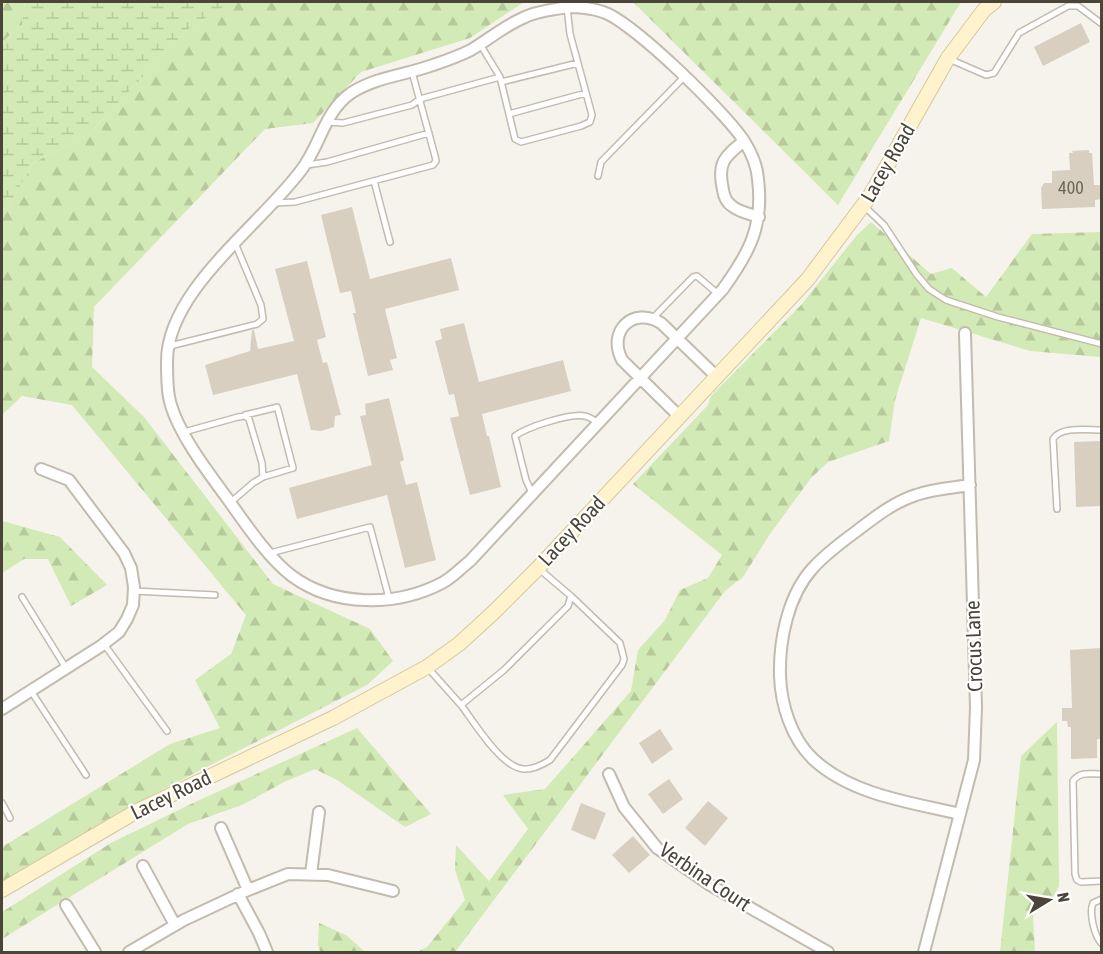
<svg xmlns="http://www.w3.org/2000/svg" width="1103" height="954" font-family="'Asap Condensed',sans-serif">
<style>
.forest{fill:url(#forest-firs)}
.wetland{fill:url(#wetland-marsh)}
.building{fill:#d8cfc1}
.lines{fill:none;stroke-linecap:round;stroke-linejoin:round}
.lane-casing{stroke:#c2bbae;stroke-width:8}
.street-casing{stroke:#c2bbae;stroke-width:14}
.secondary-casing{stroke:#d6c79b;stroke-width:16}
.lane{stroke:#fff;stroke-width:5}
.street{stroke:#fff;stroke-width:10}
.secondary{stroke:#fff3cd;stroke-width:14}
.labels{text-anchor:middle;stroke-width:4.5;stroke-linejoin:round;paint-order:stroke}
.number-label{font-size:18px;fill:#6e675b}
.street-label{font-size:21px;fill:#4b4439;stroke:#fff}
</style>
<defs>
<pattern id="forest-firs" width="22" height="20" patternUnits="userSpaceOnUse" patternTransform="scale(1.5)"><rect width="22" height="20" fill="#d2eab5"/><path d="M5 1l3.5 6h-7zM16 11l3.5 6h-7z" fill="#b6ca9c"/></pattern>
<pattern id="wetland-marsh" width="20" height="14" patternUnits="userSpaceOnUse" patternTransform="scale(1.5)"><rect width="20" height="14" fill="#d2eab5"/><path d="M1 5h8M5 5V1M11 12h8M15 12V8" fill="none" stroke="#b6ca9c"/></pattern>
</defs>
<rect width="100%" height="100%" fill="#f6f3ec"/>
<path class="forest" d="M2 2H25L22 25 2 42Z
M231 2H524L470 38 361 72 313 123 265 129 94 307 92 367 144 417 273 584 370 629 393 661 367 685 121 811 2 882V847L170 744 220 728 195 680 231 654 246 615 72 405 22 396 2 415V211L9 206 33 163 89 134 187 30Z
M633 2H961L838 205Z
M871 222 931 274 952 268 986 297 1032 234 1101 232V357L1030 351 921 318 895 400 889 441 828 462 811 478 770 534 743 577 725 591 455 952H417L427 947 465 900 455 870 456 845 489 881 528 829 503 795 545 789 631 691 638 650 665 620 680 590 708 578 722 555 633 484 708 405 711 396 801 305 857 235Z
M2 521 60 537 107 585 71 606 48 559H24L2 573Z
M1057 722 1059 886 1053 897 1032 899 1035 952H1000L1021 756Z
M357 728 431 814 405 827 337 780 315 769 284 782 242 805 188 824 2 939V912L111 843 193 803Z
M319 923 346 935 365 952H320L318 944Z"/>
<path class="wetland" d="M25 2H231L187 30 89 134 33 163 9 206 2 211V42L22 25Z"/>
<path class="building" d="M1081 23 1090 42 1043 66 1034 47Z
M1089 150V153H1092L1094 185H1101V199L1095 200V207L1042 209 1041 188 1044 183H1052V171L1070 170 1069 153H1073L1072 151Z
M352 207 370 279 451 258 459 290 385 309 397 358 390 360 393 370 368 376 353 313H356L351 291 340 293 321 215Z
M307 261 326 337 317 340 323 363 327 362 341 415 335 416 334 427 321 431 311 430 297 374 213 395 205 365 250 351 252 330H254L258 349 294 341 275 269Z
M464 323 479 382 563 360 571 391 482 414 487 436H489L501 487 470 495 450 418 459 416 454 394 449 395 435 341 442 339 440 329Z
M389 398 404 460 400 462 406 485 417 482 436 560 405 568 387 495 297 519 289 488 372 465 360 416 366 415 365 404Z
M1101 441V506L1076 507 1074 442Z
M1101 648V739H1097V758L1071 759V727H1068L1067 721H1062V708H1072L1070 650Z
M660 729 673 749 652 764 639 743Z
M669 779 683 799 663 814 648 794Z
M708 801 728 818 705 846 685 828Z
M581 803 606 813 595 840 571 830Z
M633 836 650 855 629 873 612 855Z"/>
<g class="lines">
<g class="lane-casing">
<path id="lane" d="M480 44 500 77 515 139 521 142 581 126 590 122 592 115 570 34 567 7
M949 59 986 75 994 73 1019 33 1068 6H1078L1102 24
M501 82 578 63
M509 114 586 93
M327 122 343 123 412 105 420 99 500 77
M307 165 327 162 429 133
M598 176 601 162 684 77
M374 181 390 242
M274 203 295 202 433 165 436 161 435 156 412 72
M865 207 884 225 917 275 929 289 946 300 998 317 1102 344
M653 318 693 277 697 276 718 294
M170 346 257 324 263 319 261 305 235 243
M245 415 274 408 277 407 278 410 293 468 263 477
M184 432 238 417 245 416 249 419 262 463 263 477 253 483 230 503
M532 493 526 480 515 436C527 427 570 413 585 416 590 417 594 420 598 423
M1057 509 1053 439C1061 426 1087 430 1102 430
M270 553 370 527 389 598
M134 591 215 595
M22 597 66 668
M104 644 167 731
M428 668 461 705 504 670 568 606 571 596 538 568
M31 691 86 775
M461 705C474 722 501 767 523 769 533 770 542 765 550 760L622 665 624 659 620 643 571 596
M1102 774C1091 774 1080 771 1073 781L1075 874 1077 880 1081 882 1102 881
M2 803 10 818
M1102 899 1093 903C1089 913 1094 936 1102 944"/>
</g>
<g class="street-casing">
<path id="street" d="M567 7C579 7 592 8 603 12 632 21 727 114 744 141 751 152 757 166 758 179 764 226 749 253 723 289L470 561C461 568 452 578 442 583 396 607 334 607 292 576 269 559 244 522 227 498 207 471 175 429 169 397 167 386 167 372 167 361 167 290 262 224 302 169 321 144 324 112 351 93 375 77 406 75 433 65 445 61 459 56 471 50 488 40 504 26 523 18 536 11 553 10 567 7Z
M744 141C724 157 717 163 723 190 724 197 726 202 732 206 739 212 750 214 759 217
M679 416 622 360C607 331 633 306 661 323L716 376
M2 709 101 646 119 632 127 619 133 605 134 587 131 568 124 553 69 480 41 469
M609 774 624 807 657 848 710 885 828 952
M960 814C909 802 852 795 813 759 791 738 781 704 780 676 779 640 788 596 812 569 825 554 842 542 858 530 875 517 894 502 916 495 933 489 952 488 970 485
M221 828 248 890
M143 866 175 925
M311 874 319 812
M238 894 259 933 267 952
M66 905 95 952
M129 952 184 920 248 890 288 874 328 875 393 891
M924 952 974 760 976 707 965 333"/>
</g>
<g class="secondary-casing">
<path id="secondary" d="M2 890 137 811 333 718 427 667 459 644 494 612 538 568 808 279 870 196 948 58 984 10 994 2"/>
</g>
<use href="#lane" class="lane"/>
<use href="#street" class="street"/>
<use href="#secondary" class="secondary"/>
</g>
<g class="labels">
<g class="number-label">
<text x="1071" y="194">400</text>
</g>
<g class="street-label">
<text transform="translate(888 163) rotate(-60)" y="7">Lacey Road</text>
<text transform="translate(572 531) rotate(-47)" y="7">Lacey Road</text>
<text transform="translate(974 646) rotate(-92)" y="7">Crocus Lane</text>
<text transform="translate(171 795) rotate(-26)" y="7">Lacey Road</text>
<text transform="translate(705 877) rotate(34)" y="7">Verbina Court</text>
</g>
</g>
<rect width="1103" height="954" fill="none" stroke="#4b4439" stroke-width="6"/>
<g transform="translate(1049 900) rotate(79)" stroke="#ffffff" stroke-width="4.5" paint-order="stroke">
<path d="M0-4.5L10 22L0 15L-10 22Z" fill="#4b4439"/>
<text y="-9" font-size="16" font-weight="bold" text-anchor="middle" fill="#4b4439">N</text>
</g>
</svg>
